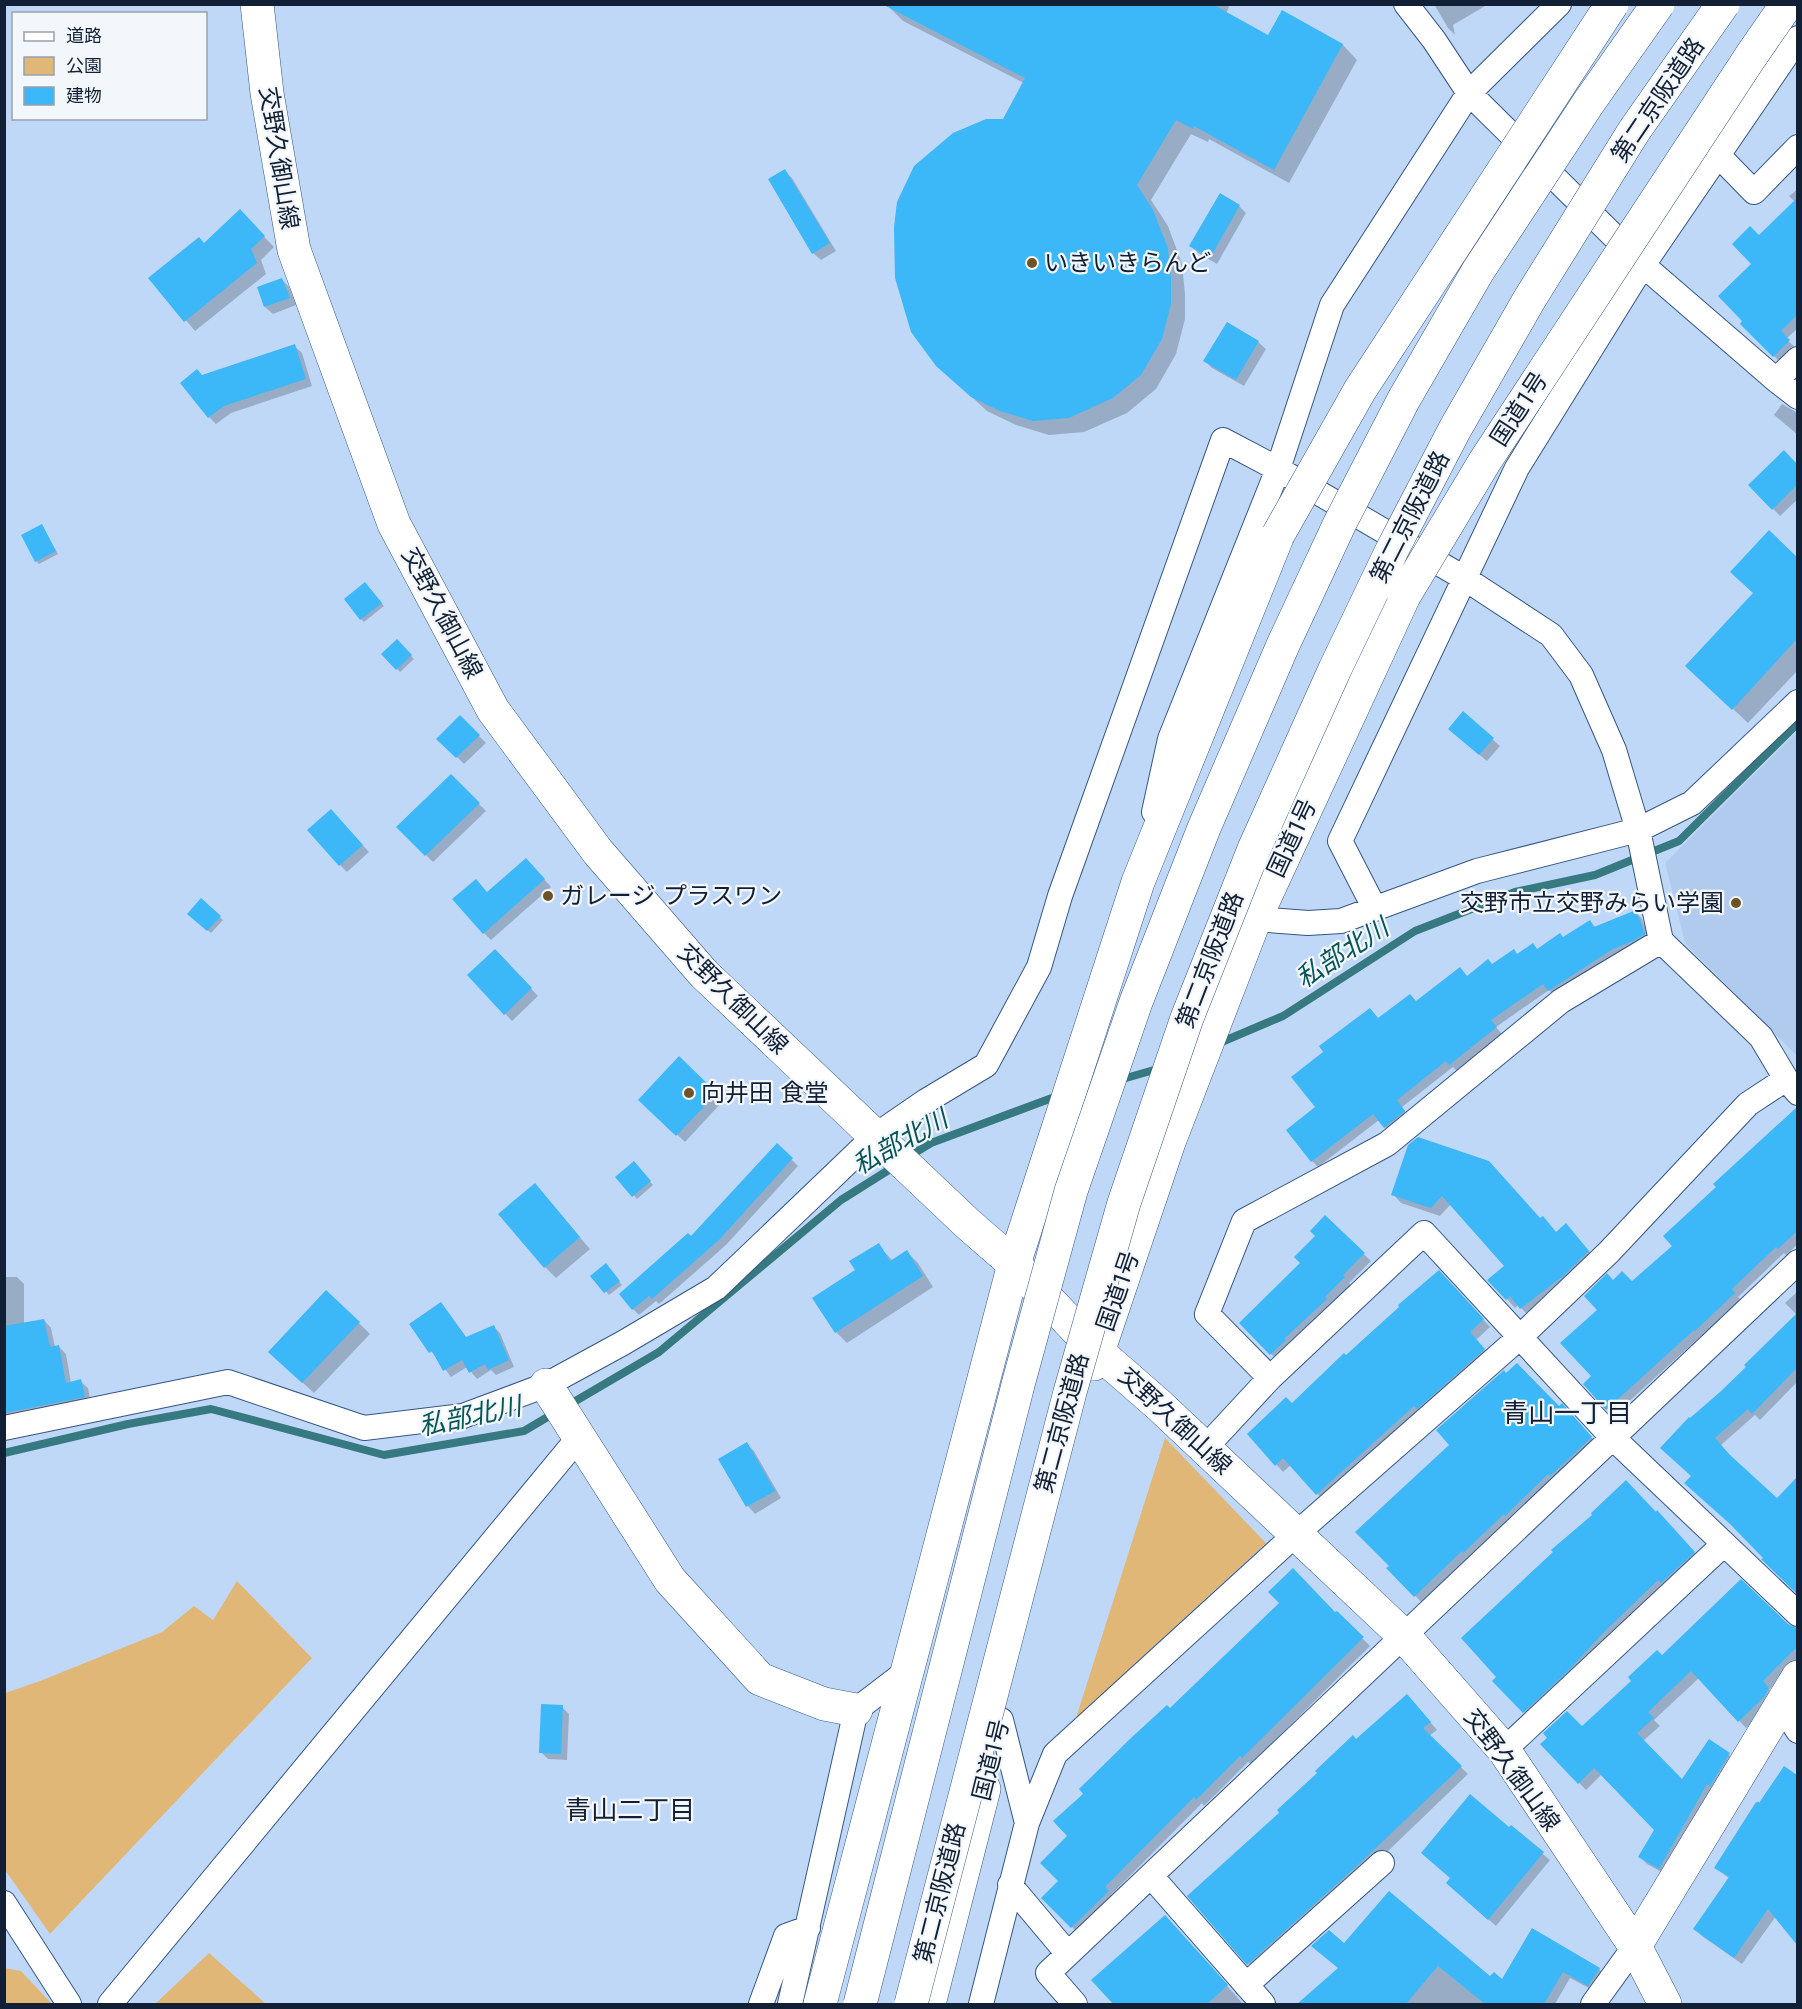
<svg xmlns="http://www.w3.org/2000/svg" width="1802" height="2009" font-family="Jost,'Noto Sans JP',sans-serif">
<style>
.built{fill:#b1cbef}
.green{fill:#e1b778}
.shadow{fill:#0003}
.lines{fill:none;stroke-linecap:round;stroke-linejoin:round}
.stream{stroke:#367980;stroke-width:8}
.building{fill:#3cb7f8}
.street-casing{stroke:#345685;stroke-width:26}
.secondary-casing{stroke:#345685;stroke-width:34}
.highway-casing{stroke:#345685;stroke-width:34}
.street{stroke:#fff;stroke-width:24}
.secondary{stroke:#fff;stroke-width:33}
.highway{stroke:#fff;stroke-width:33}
.highway-bridge-casing{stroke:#345685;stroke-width:34;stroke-linecap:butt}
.highway-bridge{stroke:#fff;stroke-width:33}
.poi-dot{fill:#6f5326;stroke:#f3f7fc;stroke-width:2}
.labels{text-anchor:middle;stroke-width:4.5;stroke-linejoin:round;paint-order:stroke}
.street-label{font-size:24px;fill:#112034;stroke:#f3f7fc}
.poi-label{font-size:24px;fill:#112034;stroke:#f3f7fc;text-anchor:start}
.water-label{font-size:26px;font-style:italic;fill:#065657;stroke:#f3f7fc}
.neighbourhood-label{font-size:26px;fill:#112034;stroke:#f3f7fc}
</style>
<rect width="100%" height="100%" fill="#c0d8f8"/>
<path class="built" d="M1797 732V1056L1685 943 1665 863Z"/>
<path class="green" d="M1165 1438 1266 1543 1076 1718Z
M237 1581 312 1658 50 1934 5 1870V1693L40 1681 162 1632 194 1606 213 1620Z
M209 1953 266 2004H155Z
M5 1968 21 1971 52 2004H5Z"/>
<path class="shadow" d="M889 4H1226L1229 7 1226 14 1268 37 1282 12 1343 45 1357 60 1289 183 1209 139 1208 142 1191 134 1151 200 1168 226 1182 264 1185 294V319L1176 354 1156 389 1127 413 1084 432 1049 435 1016 425 987 411 937 365 1004 120 1024 83 903 21 888 6Z
M1434 4H1484L1485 6 1453 25 1455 35 1448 28Z
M784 171 792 178 836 251 821 260 813 253Z
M1798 189V328L1786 339 1798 350 1784 366 1742 324 1759 237 1795 202 1789 196Z
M1239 206 1246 213 1217 264 1198 253 1191 246Z
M240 212 274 247 261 260 266 274 195 331 150 278 205 245Z
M282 280 289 287 296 305 273 314 265 307 259 288Z
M1258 342 1266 349 1244 386 1212 368 1205 361Z
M294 346 302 353 312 386 231 413 216 424 209 417Z
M1782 404 1798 413V435L1774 415Z
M1784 452 1798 466V499L1780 516 1750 485Z
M41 525 58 554 39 564 36 561Z
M1769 532 1798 559V670L1748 723 1702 680 1754 593Z
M368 587 384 606 364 622 361 619Z
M397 641 414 659 400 672 383 654Z
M1463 713 1500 746 1487 761 1457 736Z
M460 717 486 743 464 764 439 739Z
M451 776 486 811 433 862 398 827Z
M338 818 369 852 347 872 340 865Z
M533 867 551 887 491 940 484 933 487 894Z
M201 900 223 920 211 933 189 914Z
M1636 912 1642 919 1650 941 1555 996 1549 990 1496 1027 1502 1034 1457 1071 1453 1067 1402 1107 1410 1118 1391 1134 1379 1120 1318 1167 1312 1161 1317 1107 1378 1019 1492 966 1514 951 1518 955 1537 950 1564 939 1590 921 1596 928Z
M495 951 538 996 512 1021 469 975Z
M679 1059 723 1101 685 1142 640 1100Z
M1796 1109 1798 1244 1786 1255 1784 1253 1738 1297 1741 1300 1703 1337 1702 1335 1614 1415 1607 1408 1593 1376 1599 1310 1613 1281 1632 1283 1674 1246Z
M777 1145 798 1166 726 1245 659 1304 656 1301 639 1315 633 1309 691 1238Z
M1409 1146 1540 1220 1557 1233 1566 1225 1597 1260 1530 1317 1518 1305 1515 1308 1507 1299 1506 1267 1451 1204 1440 1216 1401 1203 1393 1194Z
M634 1163 653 1185 637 1199 618 1177Z
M535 1185 590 1249 556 1278 545 1267Z
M1325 1217 1371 1261 1349 1283 1351 1285 1278 1361 1241 1323 1303 1263 1317 1236Z
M878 1245 893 1261 907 1252 918 1263 933 1287 847 1343 836 1332 857 1271Z
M609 1268 622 1285 609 1295 592 1276Z
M4 1277H17L24 1284V1324L44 1320 51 1328 55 1347 58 1346 66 1354 71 1383 80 1381 88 1388 91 1404 11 1420 4 1414Z
M1446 1279 1490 1327 1476 1340 1491 1357 1324 1501 1291 1465 1283 1472 1250 1435 1292 1405 1346 1357Z
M1798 1291V1316L1785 1303Z
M441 1304 467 1338 494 1327 500 1333 514 1367 496 1375 491 1370 477 1379 467 1367 451 1377 411 1325Z
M359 1323 370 1334 314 1393 281 1363Z
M1788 1324 1798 1334V1381L1760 1420 1755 1415 1721 1445 1734 1461 1777 1500 1798 1479V1592L1764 1560 1765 1558 1692 1477 1721 1393Z
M1559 1408 1569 1413 1598 1445 1422 1603 1389 1568 1452 1445Z
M747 1444 754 1451 781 1498 755 1514 748 1506 720 1460Z
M1656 1514 1664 1519 1701 1560 1531 1719 1494 1681Z
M1741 1581 1798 1636V1661L1769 1690 1776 1696 1771 1705 1746 1728 1699 1678 1654 1720 1660 1726 1643 1741 1682 1781 1729 1755 1736 1762 1667 1875 1647 1864 1640 1857 1656 1829 1602 1774 1586 1790 1542 1744 1582 1728 1662 1657Z
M1337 1613 1370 1646 1251 1764 1248 1762 1204 1806 1202 1803 1111 1895 1115 1899 1079 1934 1043 1898 1060 1881 1069 1836 1170 1710Z
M1414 1703 1437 1730 1429 1736 1468 1774 1385 1854 1256 1971 1249 1964 1281 1813 1319 1773 1356 1741Z
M562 1707 569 1714 567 1760 548 1759 541 1752Z
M1758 1801 1775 1822 1798 1807V1942L1776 1916 1742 1964 1702 1936 1695 1929 1730 1879 1716 1868Z
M1511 1827 1550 1860 1496 1926 1455 1890 1451 1879Z
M1389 1893 1490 1978 1502 1981 1532 1930 1599 1969 1606 1976 1596 1992 1570 1978 1555 2004H1301L1339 1969 1344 1945Z
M1172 1924 1237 1997 1243 2004H1115L1093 1980Z"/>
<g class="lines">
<path class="stream" d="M1217 1044 1283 1016 1415 931 1515 892 1595 875 1679 841 1798 723
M1119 1080 1161 1068
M908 1157 931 1143 1060 1095
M567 1406 659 1352 841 1200 895 1166
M4 1453 128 1424 211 1409 384 1455 524 1431 556 1412"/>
</g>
<path class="building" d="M882 4H1212L1268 35 1282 10 1343 44 1274 170 1194 126 1193 129 1176 120 1137 185 1153 210 1168 248 1171 279V304L1162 339 1141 375 1113 398 1069 418 1033 421 1000 411 971 397 936 366 911 332 895 278 894 227 897 202 914 166 953 133 986 119H1003L1025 78Z
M785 169 830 243 812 254 768 179Z
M1220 193 1240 205 1210 258 1189 246Z
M1797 198V315L1781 331 1790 340 1773 357 1740 324 1742 321 1718 296 1751 264 1732 244 1750 226 1759 235Z
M240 209 265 236 251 249 257 263 184 322 148 278 199 237 204 243Z
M282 278 290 298 264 307 257 287Z
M1227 322 1259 341 1236 380 1203 361Z
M295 344 306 379 224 406 208 418 180 383 197 369 202 375Z
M1784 450 1797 464V485L1772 510 1748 485Z
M42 524 56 551 35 562 21 535Z
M1769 530 1797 557V639L1732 710 1685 666 1753 593 1730 572Z
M365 582 382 603 360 620 344 599Z
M397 639 412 655 396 670 381 654Z
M1463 711 1494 738 1479 755 1448 729Z
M460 715 480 735 456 758 436 739Z
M451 774 480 803 425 856 396 827Z
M331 809 363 845 339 866 307 830Z
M526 858 545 879 483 934 452 899 476 879 487 892Z
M201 898 221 916 207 931 187 914Z
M1636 910 1645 934 1633 941 1613 949 1548 991 1543 984 1491 1020 1497 1027 1449 1065 1446 1061 1397 1100 1405 1111 1384 1128 1373 1114 1311 1162 1286 1130 1315 1107 1291 1077 1323 1052 1319 1046 1370 1008 1378 1018 1410 994 1416 1001 1460 967 1467 976 1488 959 1492 964 1514 949 1517 954 1533 943 1537 949 1560 933 1563 937 1590 920 1594 927Z
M495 949 532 988 504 1015 467 975Z
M679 1056 717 1093 676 1136 638 1100Z
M1797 1107V1231L1778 1249 1776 1247 1732 1289 1735 1293 1695 1331 1694 1330 1606 1410 1583 1384 1591 1376 1560 1343 1597 1310 1584 1296 1607 1273 1613 1280 1622 1271 1632 1281 1672 1246 1663 1236 1716 1187 1713 1184Z
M1418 1137 1489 1161 1540 1218 1543 1216 1556 1232 1566 1223 1589 1251 1563 1276 1520 1309 1510 1296 1506 1300 1487 1280 1504 1266 1442 1196 1431 1208 1391 1195 1408 1145Z
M777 1143 793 1158 720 1239 652 1299 649 1296 632 1310 619 1294 688 1233 691 1236Z
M634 1161 651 1181 632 1197 615 1177Z
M535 1183 580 1237 544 1268 498 1214Z
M1325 1215 1365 1253 1343 1275 1345 1277 1325 1297 1327 1299 1284 1339 1286 1340 1270 1355 1239 1323 1300 1263 1294 1257 1315 1236 1310 1231Z
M879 1243 890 1261 907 1250 923 1276 835 1333 812 1298 855 1270 849 1261Z
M606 1263 620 1281 604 1293 590 1276Z
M1439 1270 1484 1319 1470 1332 1485 1349 1417 1409 1414 1406 1316 1495 1283 1458 1275 1466 1247 1434 1286 1397 1292 1403 1344 1353 1346 1355 1399 1307 1398 1305Z
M326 1290 360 1322 302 1383 268 1352Z
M441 1302 466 1337 494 1325 509 1360 488 1370 485 1364 469 1373 462 1360 443 1371 432 1351 429 1353 409 1324Z
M1797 1313V1368L1752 1414 1748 1409 1715 1438 1730 1455 1777 1498 1797 1477V1594L1761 1559 1763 1558 1730 1524 1684 1483 1691 1476 1660 1448 1689 1417 1690 1418 1720 1392 1746 1367 1744 1365Z
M44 1319 50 1347 59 1345 66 1383 81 1379 85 1397 4 1413V1326Z
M1517 1363 1559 1406 1562 1403 1592 1437 1550 1476 1548 1474 1505 1516 1504 1514 1463 1553 1462 1551 1414 1597 1386 1568 1389 1566 1355 1532 1449 1445 1436 1430 1504 1370 1506 1373Z
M747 1442 775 1491 746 1507 718 1459Z
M1626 1480 1656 1512 1657 1510 1695 1552 1661 1583 1658 1580 1604 1632 1568 1671 1523 1713 1492 1681 1496 1677 1461 1638 1553 1552 1551 1550 1592 1515 1591 1513Z
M1293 1568 1335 1612 1337 1611 1364 1637 1242 1758 1240 1756 1196 1800 1194 1797 1105 1887 1109 1891 1071 1928 1041 1898 1058 1881 1040 1863 1067 1836 1053 1821 1083 1794 1079 1789 1132 1737 1167 1705 1170 1708 1279 1603 1268 1592Z
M1741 1579 1788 1624 1797 1628V1647L1763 1681 1769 1688 1764 1697 1738 1722 1691 1671 1648 1712 1654 1718 1637 1733 1682 1779 1709 1739 1730 1753 1710 1786 1707 1784 1659 1869 1638 1857 1654 1830 1594 1768 1578 1784 1540 1744 1547 1738 1543 1733 1567 1711 1582 1726 1631 1681 1628 1677 1657 1650 1662 1655Z
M1407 1694 1431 1722 1423 1728 1462 1766 1360 1863 1247 1965 1187 1896 1279 1813 1277 1810 1317 1773 1315 1771 1353 1735 1356 1739Z
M541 1704 563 1705 561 1754 539 1753Z
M1784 1766 1797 1775V1945L1768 1909 1734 1958 1693 1929 1729 1877 1714 1868 1756 1802 1759 1803Z
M1470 1794 1509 1827 1511 1825 1544 1852 1488 1920 1446 1883 1450 1878 1421 1853Z
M1389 1891 1490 1976 1494 1972 1502 1979 1532 1928 1600 1968 1588 1986 1563 1972 1544 2004H1485L1438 1966 1406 2004H1297L1338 1968 1311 1946 1329 1930 1344 1943Z
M1165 1915 1228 1985 1207 2004H1113L1091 1980Z"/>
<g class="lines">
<g class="street-casing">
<path id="street" d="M1406 4 1434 40 1469 93 1643 265 1776 380 1798 397
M1718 155 1754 192 1798 147
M1776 380 1798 359
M1154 812 1170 739 1278 469 1332 305 1469 93 1559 4
M1375 909 1340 841 1517 468 1643 265 1798 38
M1255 919 1308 923 1341 921 1477 871 1638 830 1661 941 1761 1037 1786 1079 1798 1093
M1661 941 1561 1001 1387 1144 1244 1221 1207 1314 1270 1378 1424 1233 1613 1438 1798 1614
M4 1428 228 1382 364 1428 463 1416 546 1385 623 1343 716 1288 875 1136 926 1101 986 1065 1039 967 1060 896 1223 440 1278 469 1464 578 1551 635 1581 675 1614 750 1638 830 1692 803 1798 702
M1205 1448 1270 1378
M1781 1705 1798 1731
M1504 1750 1724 1544
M1027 1823 1055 1754 1296 1534 1520 1337 1609 1252 1748 1104 1786 1079
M1151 1876 1263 2004
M1010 1885 1068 1954
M4 1903 69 2004
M1246 1985 1382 1863
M110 2004 580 1436
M761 2004 786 1936 808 1928
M790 2004 856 1710 907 1671
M981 2004 1027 1823 1001 1720
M1075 2004 1048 1973 1798 1262
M1593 2004 1635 1946"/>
</g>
<g class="secondary-casing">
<path id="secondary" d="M257 4 267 93 294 250 394 524 493 710 598 852 704 974 968 1224 1014 1264 1097 1351 1160 1406 1404 1636 1504 1750 1635 1946 1665 2004
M546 1385 670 1580 760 1679 824 1704 856 1710
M1635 1946 1798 1677"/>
</g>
<g class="highway-casing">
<path id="highway" d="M1094 1364 1169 1142 1255 919 1404 596
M820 2004 1014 1264 1138 882 1278 535
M929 2004 984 1789"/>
</g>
<use href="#street" class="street"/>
<use href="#secondary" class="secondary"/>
<use href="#highway" class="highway"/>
<g class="highway-bridge-casing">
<path id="highway-bridge" d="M1278 535 1360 390 1612 4
M1404 596 1485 461 1751 56 1787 4
M860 2004 1019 1381 1071 1191 1136 1002 1204 828 1283 645 1340 523 1404 399 1478 271 1589 102 1658 4
M911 2004 1070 1392 1124 1203 1187 1018 1254 849 1335 669 1392 550 1455 429 1529 300 1634 131 1723 4"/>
</g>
<use href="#highway-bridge" class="highway-bridge"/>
</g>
<g class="poi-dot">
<circle cx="1032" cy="263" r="6"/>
<circle cx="548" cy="896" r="6"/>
<circle cx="1736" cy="903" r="6"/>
<circle cx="689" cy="1093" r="6"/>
</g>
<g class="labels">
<g class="street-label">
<text transform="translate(1658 100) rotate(-56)" y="8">第二京阪道路</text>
<text transform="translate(279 158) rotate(81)" y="8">交野久御山線</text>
<text transform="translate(1519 409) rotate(-57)" y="8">国道1号</text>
<text transform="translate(1410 517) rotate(-63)" y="8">第二京阪道路</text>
<text transform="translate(442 613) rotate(62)" y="8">交野久御山線</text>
<text transform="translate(1292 838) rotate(-65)" y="8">国道1号</text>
<text transform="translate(1210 960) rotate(-69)" y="8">第二京阪道路</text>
<text transform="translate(733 999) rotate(45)" y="8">交野久御山線</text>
<text transform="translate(1118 1291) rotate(-71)" y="8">国道1号</text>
<text transform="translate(1175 1421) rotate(43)" y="8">交野久御山線</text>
<text transform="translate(1062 1423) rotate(-75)" y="8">第二京阪道路</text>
<text transform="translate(991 1760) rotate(-76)" y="8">国道1号</text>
<text transform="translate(1512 1770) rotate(54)" y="8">交野久御山線</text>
<text transform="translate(940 1893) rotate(-76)" y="8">第二京阪道路</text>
</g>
<g class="poi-label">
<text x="1044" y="271">いきいきらんど</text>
<text x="560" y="904">ガレージ プラスワン</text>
<text x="1724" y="911" text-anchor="end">交野市立交野みらい学園</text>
<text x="701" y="1101">向井田 食堂</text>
</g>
<g class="water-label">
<text transform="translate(1342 953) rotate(-33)" y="9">私部北川</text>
<text transform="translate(900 1142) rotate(-29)" y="9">私部北川</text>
<text transform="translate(470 1416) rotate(-12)" y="9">私部北川</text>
</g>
<g class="neighbourhood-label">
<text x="1567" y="1422">青山一丁目</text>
<text x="630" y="1819">青山二丁目</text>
</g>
</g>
<rect width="1802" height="2009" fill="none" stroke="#112034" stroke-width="12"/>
<rect x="12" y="12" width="195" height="108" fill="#f3f7fc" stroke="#99a1ac" stroke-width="1.5"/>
<rect x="24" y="32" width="30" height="9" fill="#ffffff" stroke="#99a1ac" stroke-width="1.5"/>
<text x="66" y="42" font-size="18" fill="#112034">道路</text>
<rect x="24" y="57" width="30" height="18" fill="#e1b778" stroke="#99a1ac" stroke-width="1.5"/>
<text x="66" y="72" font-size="18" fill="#112034">公園</text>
<rect x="24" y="87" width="30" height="18" fill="#3cb7f8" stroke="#99a1ac" stroke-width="1.5"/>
<text x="66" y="102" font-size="18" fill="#112034">建物</text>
</svg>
